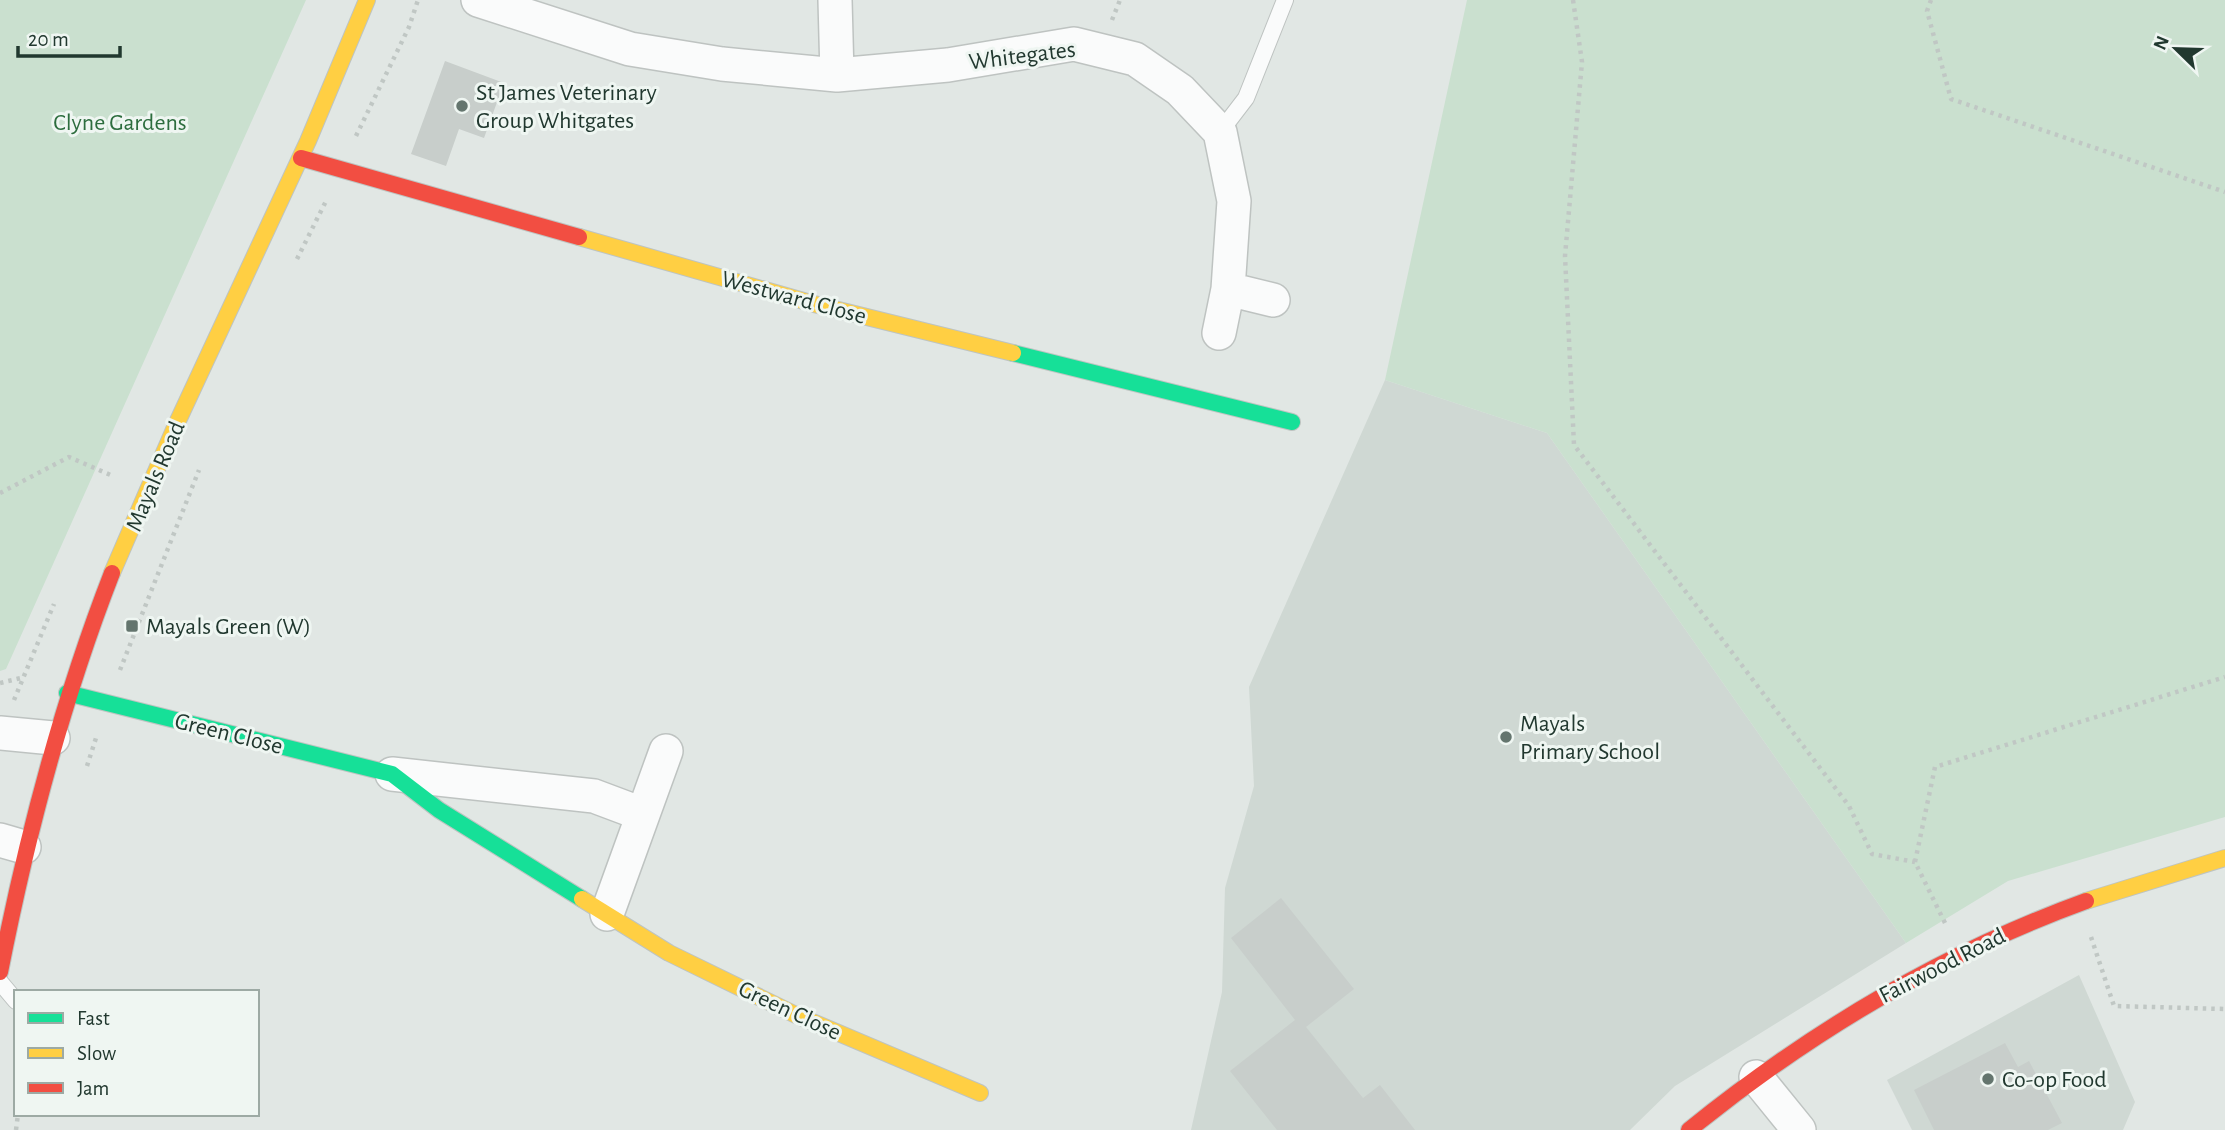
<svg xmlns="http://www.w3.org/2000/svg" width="2225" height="1130" font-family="'Alegreya Sans',sans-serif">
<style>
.built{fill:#cfd8d3}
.green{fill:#cae0cf}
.building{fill:#c8cecb}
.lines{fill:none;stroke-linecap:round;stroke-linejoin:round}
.lane-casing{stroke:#bec3c1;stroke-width:18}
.street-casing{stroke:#bec3c1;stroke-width:36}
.fast-casing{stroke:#bec4c1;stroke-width:18}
.slow-casing{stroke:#bec4c1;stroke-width:18}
.jam-casing{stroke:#bec4c1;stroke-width:18}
.path{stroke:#c0c7c4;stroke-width:4.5;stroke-dasharray:3.5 5;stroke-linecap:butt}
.lane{stroke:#fafbfb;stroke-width:16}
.street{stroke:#fafbfb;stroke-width:33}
.fast{stroke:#16e098;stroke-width:16}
.slow{stroke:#ffcf43;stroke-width:16}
.jam{stroke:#f24e42;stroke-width:16}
.poi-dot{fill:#64756e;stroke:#eff6f2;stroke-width:2.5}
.labels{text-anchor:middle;stroke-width:6;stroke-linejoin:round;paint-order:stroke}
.street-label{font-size:24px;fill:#21382f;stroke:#eff6f2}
.poi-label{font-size:24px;fill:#21382f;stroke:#eff6f2;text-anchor:start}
.park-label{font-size:24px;fill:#2d6d3e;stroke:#eff6f2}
</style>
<rect width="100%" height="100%" fill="#e1e7e4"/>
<path class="built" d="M1385 380 1547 433 1906 943 1675 1086 1630 1130H1191L1222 992 1225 888 1254 786 1249 687Z
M2079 975 2135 1102 2123 1130H1912L1887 1080Z"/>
<path class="green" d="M0 0H306L6 669 0 671Z
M1467 0H2225V817L2008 881 1906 943 1547 433 1385 380Z"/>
<path class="building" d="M445 61 504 83 484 138 459 129 446 166 411 154Z
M1281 898 1354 989 1306 1027 1363 1098 1380 1085 1415 1130H1277L1230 1071 1295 1020 1231 938Z
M2005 1043 2018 1067 2029 1061 2062 1123 2048 1130H1934L1914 1090Z"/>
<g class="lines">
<g class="lane-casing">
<path id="lane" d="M1220 132 1246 98 1285 0
M0 982 16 1001"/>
</g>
<g class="street-casing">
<path id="street" d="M478 0 630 49 722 64 837 75 948 65 1074 44 1135 59 1180 90 1220 132 1234 201 1228 289 1219 333
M835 0 837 75
M1228 289 1273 300
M0 733 53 738
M392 774 594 796 642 814
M0 840 24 847
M607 914 666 751
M1756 1077 1799 1130"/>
</g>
<g class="fast-casing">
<path id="fast" d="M1013 353 1292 422
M67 693 392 774 439 810 582 899"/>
</g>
<g class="slow-casing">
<path id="slow" d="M579 237 814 304 1013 353
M112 573 176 425 308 141 367 0
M582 899 669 953 796 1015 980 1093
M2086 901 2225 858"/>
</g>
<g class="jam-casing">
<path id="jam" d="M301 158 579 237
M0 972C27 835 61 704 112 573
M1689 1130C1809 1033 1940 954 2086 901"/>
</g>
<path class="path" d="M1573 0 1582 62 1565 256 1574 445 1849 806 1872 854 1915 862
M1931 0 1927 11 1951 99 2225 192
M1112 20 1120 0
M356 136 409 27 418 0
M297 259 326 201
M0 493 69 457 113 476
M120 670 199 470
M0 683 21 678
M14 700 54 604
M87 766 96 738
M1945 923 1915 862 1935 767 2225 677
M2091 937 2114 1006 2225 1009
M16 1130 18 1114"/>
<use href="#lane" class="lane"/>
<use href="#street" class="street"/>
<use href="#fast" class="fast"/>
<use href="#slow" class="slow"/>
<use href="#jam" class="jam"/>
</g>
<g class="poi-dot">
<circle cx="462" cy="106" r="7"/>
<rect x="125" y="619" width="14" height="14" rx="3.5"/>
<circle cx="1506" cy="737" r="7"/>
<circle cx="1988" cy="1079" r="7"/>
</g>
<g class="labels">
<g class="street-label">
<text transform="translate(1022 55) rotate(-7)" y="8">Whitegates</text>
<text transform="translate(794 297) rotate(15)" y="8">Westward Close</text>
<text transform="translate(155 476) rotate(-67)" y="8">Mayals Road</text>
<text transform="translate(229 733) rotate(14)" y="8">Green Close</text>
<text transform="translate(1942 965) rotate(-27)" y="8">Fairwood Road</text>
<text transform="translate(790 1010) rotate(25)" y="8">Green Close</text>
</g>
<g class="poi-label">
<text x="476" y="100">St James Veterinary<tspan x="476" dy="28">Group Whitgates</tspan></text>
<text x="146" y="634">Mayals Green (W)</text>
<text x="1520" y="731">Mayals<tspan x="1520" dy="28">Primary School</tspan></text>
<text x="2002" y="1087">Co-op Food</text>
</g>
<g class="park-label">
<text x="120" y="130">Clyne Gardens</text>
</g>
</g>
<rect x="14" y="990" width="245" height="126" fill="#eff6f2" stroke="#9daaa4" stroke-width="2"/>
<rect x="28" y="1013" width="35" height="10" fill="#16e098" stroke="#9daaa4" stroke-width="2"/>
<text x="77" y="1025" font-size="21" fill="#21382f">Fast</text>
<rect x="28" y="1048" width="35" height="10" fill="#ffcf43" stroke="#9daaa4" stroke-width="2"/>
<text x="77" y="1060" font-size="21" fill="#21382f">Slow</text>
<rect x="28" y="1083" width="35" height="10" fill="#f24e42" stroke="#9daaa4" stroke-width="2"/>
<text x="77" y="1095" font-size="21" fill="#21382f">Jam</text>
<g transform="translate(2176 49) rotate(293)" stroke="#eff6f2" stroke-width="5" paint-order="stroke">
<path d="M0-5L12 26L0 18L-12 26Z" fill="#21382f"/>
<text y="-10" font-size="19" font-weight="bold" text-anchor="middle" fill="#21382f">N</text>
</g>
<path d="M18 46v10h102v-10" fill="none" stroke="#21382f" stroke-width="3.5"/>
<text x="28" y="46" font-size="21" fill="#21382f" stroke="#eff6f2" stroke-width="5" paint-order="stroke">20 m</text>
</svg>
